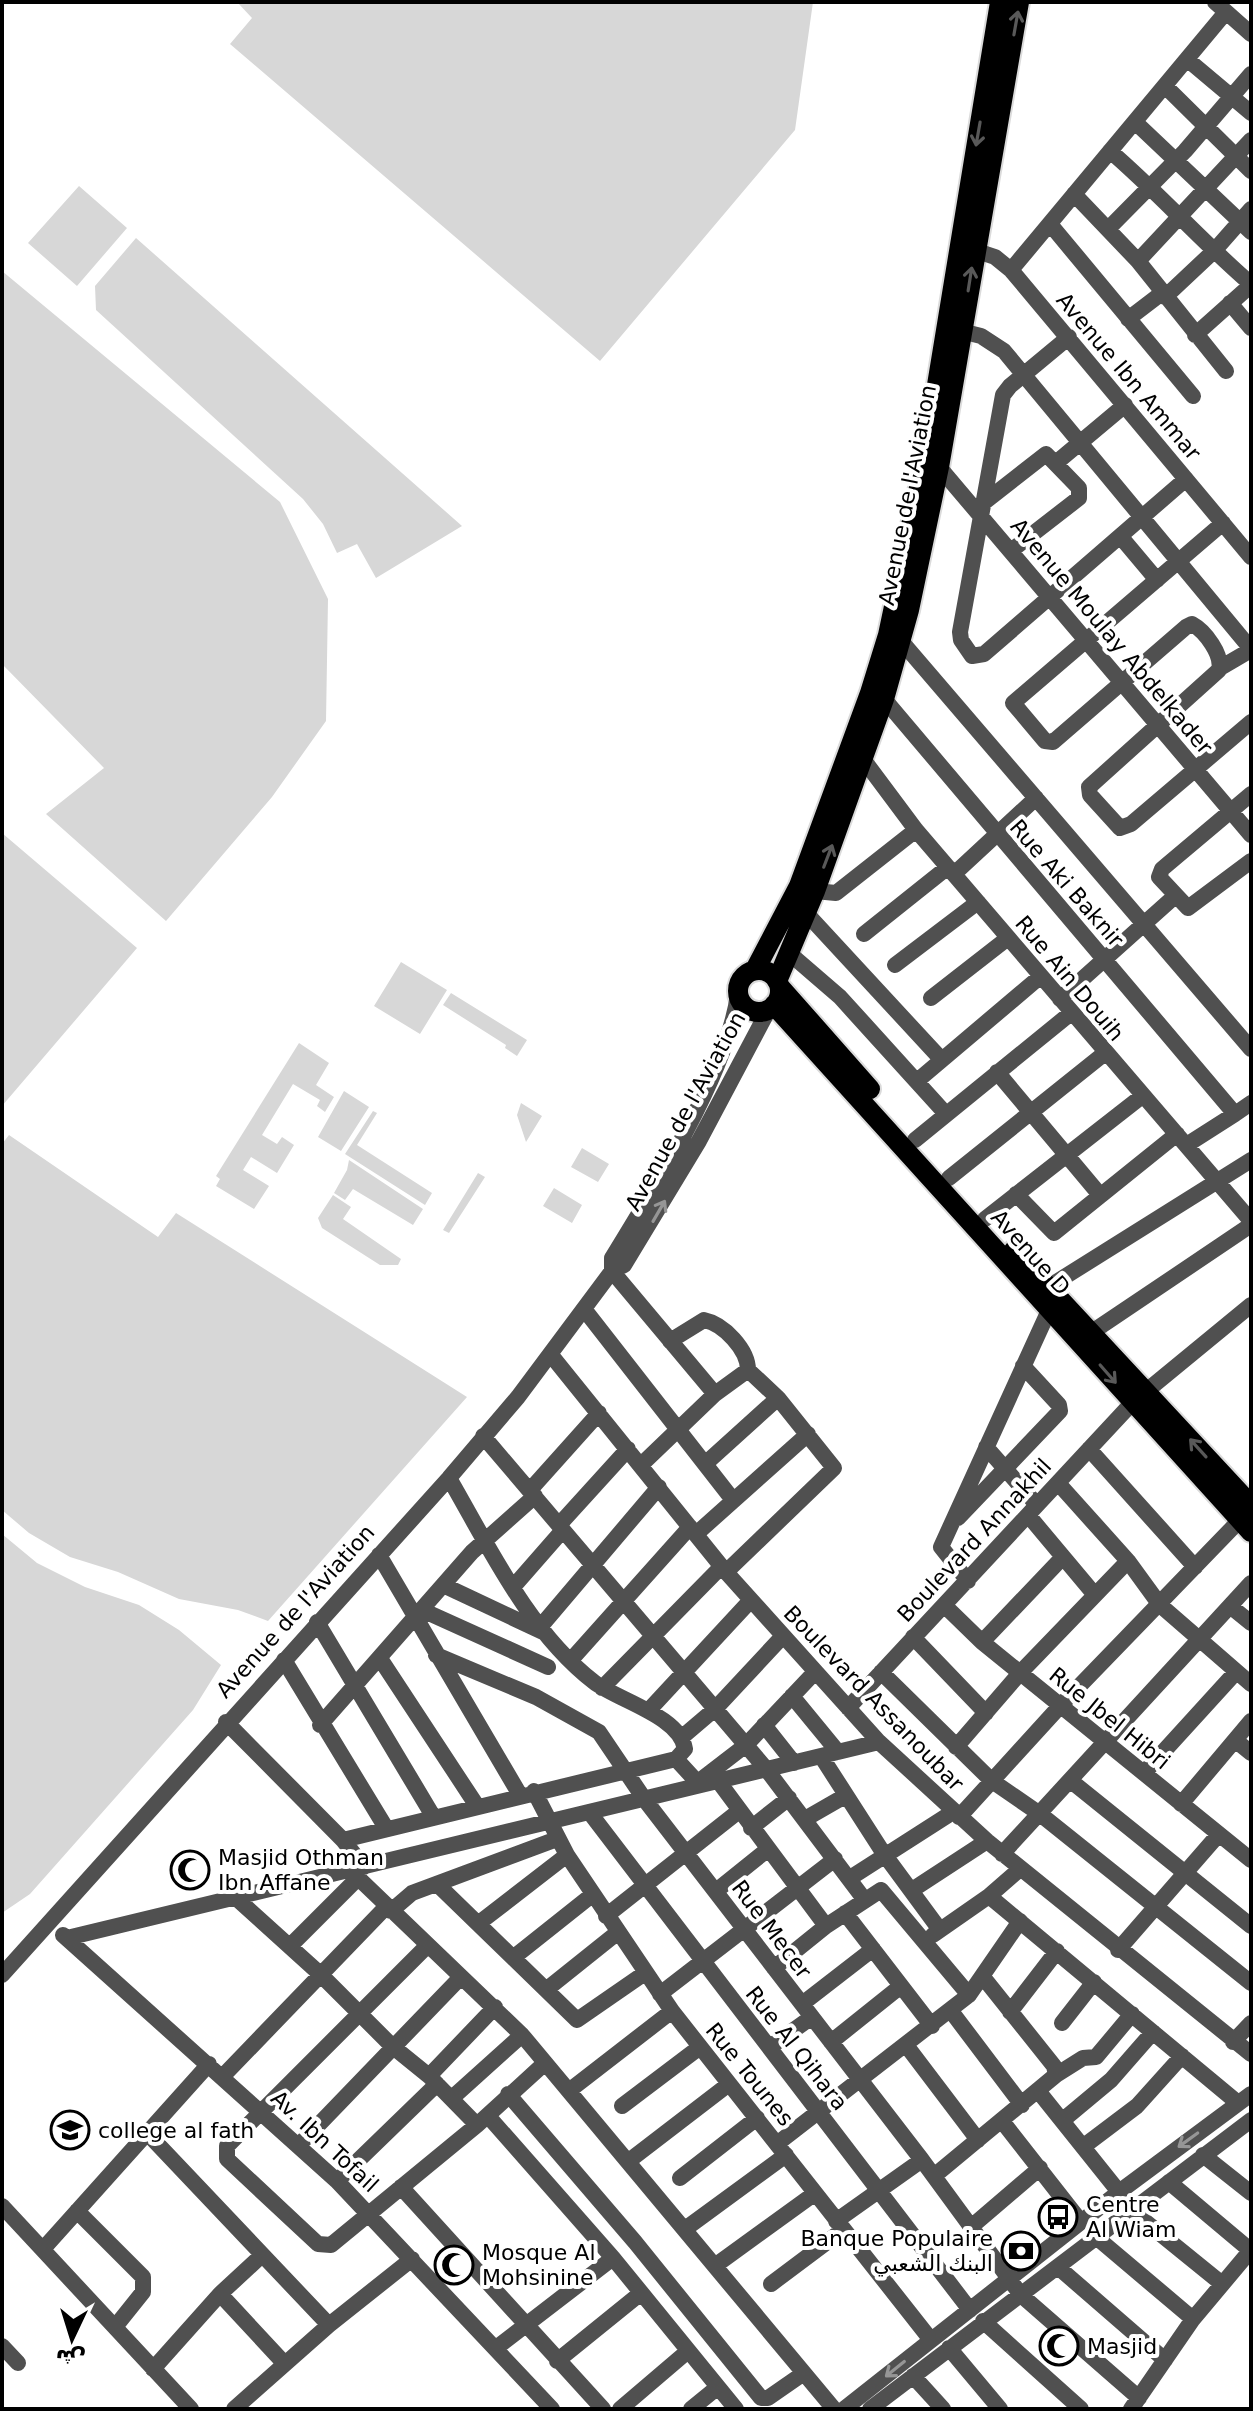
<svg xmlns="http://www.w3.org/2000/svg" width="1253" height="2411" font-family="'DejaVu Sans',Vazirmatn,sans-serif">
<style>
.green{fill:#d7d7d7}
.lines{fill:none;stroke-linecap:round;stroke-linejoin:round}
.major-casing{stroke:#dbdbdb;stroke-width:24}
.minor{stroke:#505050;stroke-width:16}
.major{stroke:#000;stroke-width:20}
.oneway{stroke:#595959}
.oneway2{stroke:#969696}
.labels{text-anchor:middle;stroke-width:8;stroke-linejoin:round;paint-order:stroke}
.street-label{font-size:22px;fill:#000;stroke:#fff}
.poi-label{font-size:22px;fill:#000;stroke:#fff;text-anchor:start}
</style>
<rect width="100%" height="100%" fill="#fff"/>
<path class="green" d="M237 2H813L795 130 600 361 230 44 252 18Z
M79 186 127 228 77 286 28 243Z
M136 238 462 526 376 578 357 544 337 553 323 524 303 499 96 310 95 286Z
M2 271 280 502 328 599 326 721 272 797 166 921 46 814 104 768 2 664Z
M2 833 137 948 2 1106Z
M401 962 447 990 420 1034 374 1006Z
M451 993 527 1040 517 1056 505 1048 506 1045 443 1005Z
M299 1043 329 1063 316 1085 334 1097 325 1112 317 1106 320 1100 293 1084 262 1135 277 1144 282 1137 294 1145 277 1173 251 1157 243 1170 269 1186 254 1209 216 1186 220 1179 216 1176Z
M344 1091 369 1107 341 1151 318 1137Z
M521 1103 542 1116 526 1142 517 1115Z
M373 1111 377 1113 357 1145 432 1193 425 1205 345 1154Z
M9 1135 158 1237 176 1213 467 1397 268 1621 238 1610 179 1599 118 1572 70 1557 29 1533 2 1510V1144Z
M582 1148 609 1164 598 1182 571 1167Z
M349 1160 423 1209 413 1225 353 1189 345 1200 334 1193 347 1170Z
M478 1173 485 1177 449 1233 443 1230Z
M554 1188 582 1205 572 1223 543 1206Z
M333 1195 351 1207 343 1219 401 1259 398 1265H380L322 1228 318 1218Z
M2 1534 37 1563 85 1587 139 1605 179 1630 221 1665 193 1710 30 1894 2 1913Z"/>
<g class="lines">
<g class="major-casing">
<path id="major" d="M755 970 799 886 870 693 888 635 924 464 1000 2
M738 991a21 21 0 1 1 42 0a21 21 0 1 1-42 0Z
M777 981 815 891 884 699 909 610 939 467 1019 2
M780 987 870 1089
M774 1005 1251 1532
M1014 1250 1251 1505"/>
</g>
<path class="minor" d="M1215 2 1251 34
M1188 60 1251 113
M1166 87 1251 171
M1135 122 1251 232
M1110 151C1159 193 1202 242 1251 284
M1074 194 1138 261 1226 371
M1050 224 1193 396
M1109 228 1185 151 1251 74
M965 247 995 257 1011 270 1251 557
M1138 261 1251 140
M1011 270 1226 12
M1165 297 1214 251 1251 209
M1230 303 1251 328
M1128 319 1162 293
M953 329 981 336 1004 351 1251 649
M1195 335 1251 285
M1069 337 1010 386 1003 395 960 632 961 640 972 656 984 654 1186 479
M1057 462 1125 405
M939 467 1251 835
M982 504 1046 454 1079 488V498L1012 550
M1223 523 1013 703 1045 741 1053 742 1186 627 1192 624C1205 631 1223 655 1219 670L1089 787 1090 795 1120 828 1131 824 1251 722
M1120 536 1157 580
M901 641 1251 1049
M1220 668 1251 650
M884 699 1235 1114 1251 1103
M863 759 916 830 1251 1221
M1251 794 1162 869 1159 877 1188 908 1251 861
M954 874 1036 798
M815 891 836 893 916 830
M806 913 941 1059
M864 934 948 867
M789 953 840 997 946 1114
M895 965 978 902
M931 998 1008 938
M1060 999 1174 897
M997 1072 1100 1195
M917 1081 1041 976
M915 1140 1071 1013
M1188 1144 1235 1114
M949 1178 1105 1053
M1016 1194 1054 1233 1177 1134
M985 1219 1141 1097
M612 1271V1258C654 1190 727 1072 738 995
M612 1271 715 1394
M1050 1286 1251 1160
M584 1309 733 1500
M1092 1332 1251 1225
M670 1341 704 1320C724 1324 748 1350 748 1370
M551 1355 726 1572 879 1742 987 1841 1251 2054
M483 1436 767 1770 864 1899
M986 1447 1037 1505
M1089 1449 1195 1567
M705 1464 778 1398
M641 1465 715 1394 748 1370
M1058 1483 1128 1561 1160 1605 1251 1684
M530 1490 599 1413
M1028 1515 1095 1595
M958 1518 1060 1411 1059 1405 1023 1366
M559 1525 628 1449
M696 1534 808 1434
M379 1555 520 1795
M726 1572 834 1468 778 1398 748 1370
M968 1581 941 1547 1050 1308
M443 1585 543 1632
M514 1586 563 1530
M945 1606 982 1642 1251 1860
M1230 1606 1251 1623
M422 1610 548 1667
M317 1622 433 1816
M541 1626 659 1487
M913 1637 986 1713
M982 1642 1062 1558
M436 1655 536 1697 599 1732 645 1800 922 2160 1021 2295 1139 2398
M284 1660 386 1828
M381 1660 477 1806
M571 1660 690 1527
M881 1672 992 1781 1040 1814 1251 1983
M602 1688 721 1567
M792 1696 838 1752
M848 1708 1133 1402 1251 1305
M649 1710 751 1600
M226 1722 343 1840 364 1867
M320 1725 472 1552 535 1496
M764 1725 794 1763
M681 1738 715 1709 783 1636
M1235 1740 1251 1753
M956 1747 1020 1673 1128 1561
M821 1756 884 1854 940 1930
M676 1759 698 1783
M1144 1773 1236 1672
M1071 1781 1251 1926
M719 1782 826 1926
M694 1785 746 1745 815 1672
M534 1791 567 1855 672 2011 931 2340
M1181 1804 1251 1721
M590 1813 970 2310
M959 1817 1061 1705 1240 1520
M805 1819 845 1796
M751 1828 789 1798
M343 1840 676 1759 685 1749C680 1716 617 1700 594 1682 529 1632 489 1547 449 1478
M1002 1854 1251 1583
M351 1871 522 2035 834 2409
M850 1878 953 1812
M437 1884 577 2020 645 1973
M912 1890 987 1841
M716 1891 767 1850
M989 1896 1238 2103
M235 1897 319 1973 392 2046 429 2076 477 2125
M391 1911 412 1893 557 1839
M845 1913 932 2026
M606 1916 739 1811
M479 1923 567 1855
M63 1935 337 2181 552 2409
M933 1935 989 1896 1020 1869
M67 1938 879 1742
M290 1946 358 1878
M427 1946 227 2146V2159L318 2244 331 2245 477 2125 545 2063
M1118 1950 1219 1834
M514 1957 592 1895
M774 1968 826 1926 881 1890 969 1995
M2 1975 449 1478 518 1397 612 1271 624 1265 699 1141 769 1009
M547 1989 617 1933
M660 1994 835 1859
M802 2004 873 1949
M951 2011 1022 2105
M1010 2012 1057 1951
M1062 2023 1094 1982
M831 2042 901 1986
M1233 2042 1251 2023
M906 2045 978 2140
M770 2047 812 2017
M1056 2075 1083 2058 1096 2057 1132 2014
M223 2076 387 1906
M429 2076 495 2007
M570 2090 672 2011
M1039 2092 1119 2192
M508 2094 635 2242 761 2398H768L804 2373
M452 2098 522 2035
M622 2106 700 2047
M488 2116 613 2258 736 2409
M1063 2120 1111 2080 1153 2032
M1002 2121 1081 2222
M148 2134 329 2325
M778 2143 969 1995 1020 1921
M299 2145 461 1977
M1084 2146 1137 2106 1182 2056
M1203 2155 1251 2193
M630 2160 729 2084
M934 2176 1056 2075 1054 2066 983 1977
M680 2178 757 2118
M337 2181 437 2084
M1169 2182 1250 2250
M401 2187 603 2409
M2 2206 191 2409
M1131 2210 1221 2283
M77 2211 143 2277V2292L115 2327
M836 2221 922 2160
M971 2227 1040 2168
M685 2229 786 2155
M1096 2237 1193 2319
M44 2248 209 2064
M716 2265 814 2194
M1059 2268 1165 2360
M771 2284 843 2230
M220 2294 284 2363
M983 2321 1081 2409
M2 2346 18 2363
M496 2348 613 2258
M949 2348 1000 2409
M557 2361 641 2293
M153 2369 220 2294 261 2256
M913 2376 943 2409
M234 2409 329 2325 412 2259
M620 2409 688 2351
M691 2409 718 2387
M844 2409 1119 2192 1251 2094
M870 2409 1251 2120
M1131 2409 1193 2319 1251 2250"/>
<use href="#major" class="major"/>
</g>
<defs><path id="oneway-shaft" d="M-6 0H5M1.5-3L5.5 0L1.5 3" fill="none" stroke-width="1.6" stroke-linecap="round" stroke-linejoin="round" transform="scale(2)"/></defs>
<g class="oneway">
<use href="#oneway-shaft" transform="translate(1016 23) rotate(-80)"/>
<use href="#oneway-shaft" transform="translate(978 134) rotate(100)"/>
<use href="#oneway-shaft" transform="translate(970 279) rotate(-81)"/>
<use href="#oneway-shaft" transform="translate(828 856) rotate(-69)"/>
<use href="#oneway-shaft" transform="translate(1108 1374) rotate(49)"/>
<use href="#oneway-shaft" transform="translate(1198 1448) rotate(-132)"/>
</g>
<g class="oneway2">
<use href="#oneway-shaft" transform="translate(659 1211) rotate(-60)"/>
<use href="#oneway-shaft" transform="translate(1188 2140) rotate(144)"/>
<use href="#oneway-shaft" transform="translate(895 2369) rotate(141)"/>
</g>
<defs>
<g id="mosque-ring" transform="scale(2)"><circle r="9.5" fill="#fff" stroke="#000" stroke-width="1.5"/><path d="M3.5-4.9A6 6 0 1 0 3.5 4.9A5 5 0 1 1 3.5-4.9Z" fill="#000"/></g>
<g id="school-ring" transform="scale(2)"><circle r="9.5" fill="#fff" stroke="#000" stroke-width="1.5"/><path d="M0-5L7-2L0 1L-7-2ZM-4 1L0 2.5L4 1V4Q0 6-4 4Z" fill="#000"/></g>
<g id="bus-ring" transform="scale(2)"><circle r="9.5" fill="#fff" stroke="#000" stroke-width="1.5"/><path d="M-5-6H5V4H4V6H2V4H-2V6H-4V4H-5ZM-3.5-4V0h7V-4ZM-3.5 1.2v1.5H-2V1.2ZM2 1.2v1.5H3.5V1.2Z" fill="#000"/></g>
<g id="bank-ring" transform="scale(2)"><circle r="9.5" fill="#fff" stroke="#000" stroke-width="1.5"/><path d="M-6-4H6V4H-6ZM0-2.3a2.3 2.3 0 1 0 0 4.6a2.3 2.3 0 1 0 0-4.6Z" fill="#000"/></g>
</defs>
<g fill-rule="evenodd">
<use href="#mosque-ring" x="190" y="1870"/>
<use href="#school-ring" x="70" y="2130"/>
<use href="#bus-ring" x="1058" y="2217"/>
<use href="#bank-ring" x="1021" y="2251"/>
<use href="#mosque-ring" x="454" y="2265"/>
<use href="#mosque-ring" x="1059" y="2346"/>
</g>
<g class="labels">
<g class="street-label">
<text transform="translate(1129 376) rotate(50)" y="8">Avenue Ibn Ammar</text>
<text transform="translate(907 495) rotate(-79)" y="8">Avenue de l'Aviation</text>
<text transform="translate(1112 636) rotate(50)" y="8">Avenue Moulay Abdelkader</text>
<text transform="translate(1067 883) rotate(49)" y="8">Rue Aki Baknir</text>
<text transform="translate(1070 978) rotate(50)" y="8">Rue Ain Douih</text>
<text transform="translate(685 1111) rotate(-61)" y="8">Avenue de l'Aviation</text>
<text transform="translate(1031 1252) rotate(48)" y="8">Avenue D</text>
<text transform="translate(974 1540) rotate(-47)" y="8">Boulevard Annakhil</text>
<text transform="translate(295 1611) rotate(-48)" y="8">Avenue de l'Aviation</text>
<text transform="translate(874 1698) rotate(46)" y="8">Boulevard Assanoubar</text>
<text transform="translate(1110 1718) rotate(39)" y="8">Rue Jbel Hibri</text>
<text transform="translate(772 1929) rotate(53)" y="8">Rue Mecer</text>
<text transform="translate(797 2048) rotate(52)" y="8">Rue Al Qihara</text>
<text transform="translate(750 2074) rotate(51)" y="8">Rue Tounes</text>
<text transform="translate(325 2141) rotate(43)" y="8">Av. Ibn Tofail</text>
</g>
<g class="poi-label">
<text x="218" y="1865">Masjid Othman<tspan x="218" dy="25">Ibn Affane</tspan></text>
<text x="98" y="2138">college al fath</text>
<text x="1086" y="2212">Centre<tspan x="1086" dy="25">Al Wiam</tspan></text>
<text x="993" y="2246" text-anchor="end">Banque Populaire<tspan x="993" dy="25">البنك الشعبي</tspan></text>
<text x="482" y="2260">Mosque Al<tspan x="482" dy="25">Mohsinine</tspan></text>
<text x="1087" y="2354">Masjid</text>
</g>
</g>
<rect width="1253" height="2411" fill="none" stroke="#000000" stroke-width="8"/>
<g transform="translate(72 2339) rotate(184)" stroke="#ffffff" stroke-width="6" paint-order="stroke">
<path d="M0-6L14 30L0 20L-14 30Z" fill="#000000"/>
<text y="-12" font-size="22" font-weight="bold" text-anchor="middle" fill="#000000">ش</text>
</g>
</svg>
